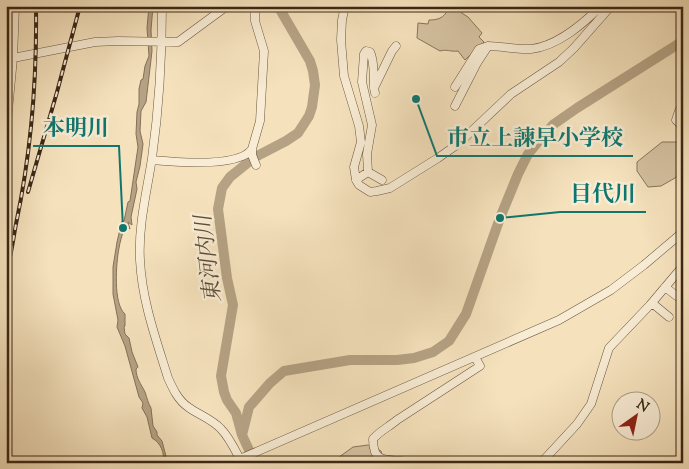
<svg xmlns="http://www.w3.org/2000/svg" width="689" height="469" font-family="'Sorts Mill Goudy','Noto Serif JP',serif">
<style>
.green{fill:#d5c2a1;stroke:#88745c}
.water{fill:#b5a284;stroke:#847158}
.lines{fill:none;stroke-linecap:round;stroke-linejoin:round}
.river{stroke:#b5a284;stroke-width:10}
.minor-casing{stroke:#695640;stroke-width:9}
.minor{stroke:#f8ecd4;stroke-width:8}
.rail-casing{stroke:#3a2716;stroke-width:4}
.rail{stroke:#f8ecd4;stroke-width:2;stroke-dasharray:5.5;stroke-linecap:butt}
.labels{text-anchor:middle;stroke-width:5;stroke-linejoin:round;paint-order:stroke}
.water-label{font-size:22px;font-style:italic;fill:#5f4c37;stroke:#f8ecd4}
.leader{fill:none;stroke:#0f766e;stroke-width:2}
.callout-dot{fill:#0f766e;stroke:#f8ecd4;stroke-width:2}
.callout-label{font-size:22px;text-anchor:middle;font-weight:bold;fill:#0f766e;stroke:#f8ecd4;stroke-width:5;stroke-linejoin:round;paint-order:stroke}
</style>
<rect width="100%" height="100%" fill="#f5e2bd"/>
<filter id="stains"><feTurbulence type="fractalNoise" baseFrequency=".004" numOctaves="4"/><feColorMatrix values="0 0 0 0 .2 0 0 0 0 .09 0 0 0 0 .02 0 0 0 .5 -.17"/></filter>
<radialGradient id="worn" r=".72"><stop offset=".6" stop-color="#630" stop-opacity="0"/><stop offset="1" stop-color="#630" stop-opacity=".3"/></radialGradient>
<path class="green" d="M451 6 468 17 482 33 479 37 484 42 465 60 458 51C451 52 446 49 440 51L417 38 418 23 428 24 429 20C442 20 444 16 451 6Z
M662 142H676L683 145V171L675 178 661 186 648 187 637 171V162Z
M368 445 381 451 384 463H335V460L353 447Z"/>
<path class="water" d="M149 6H153L151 30 152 51 146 102 141 111 140 131 143 144 140 166 136 182 137 189 131 217 132 225 128 222 130 229 126 226 124 229C122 235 120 242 119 248 116 263 113 304 125 314V326L124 327 125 334 129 338 132 352 138 367 136 369C136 378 141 384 145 392 147 398 148 403 151 408L153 426 157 432V435L162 441 167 460V463H164C164 452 161 443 152 438L147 417 142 408 143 403 139 397 125 346 117 327 118 320 113 294V267L117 242 122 221H124L128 202 130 201 138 147 136 134 137 112 139 104V89L141 80 143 79 145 66 149 56 147 28Z"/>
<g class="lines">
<path class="river" d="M242 435 249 407 270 383 284 371 350 360H397L414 358 433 352 449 341 466 314 500 218 518 174 528 154 541 138 554 124 577 108 683 41
M255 463 242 435 236 413 227 400 224 392 221 376 233 305 227 278 218 209 222 188 230 177 255 157 286 141 298 133 309 116 312 107 315 85 313 71 310 61 278 6"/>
<g class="minor-casing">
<path id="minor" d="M162 6C162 57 159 108 152 158 147 191 138 226 140 260 142 301 156 339 168 378 173 389 178 400 188 407 199 415 212 419 221 429 230 438 236 452 242 463
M255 6V21L264 51 260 121 252 149V155L256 165
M345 6 342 20 341 40 344 76 359 126 361 142 354 167 356 180 359 185 370 192 377 191 390 188 438 158 458 144 511 94 559 62 574 48 611 6
M13 58 95 42 118 41 178 42 227 6
M455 87 479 49 488 46
M374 88 392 51 396 46
M683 105 679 111 676 120 683 127
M455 106 477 63 488 46C502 46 516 50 531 49 558 46 583 24 601 6
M6 132 13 58 15 6
M152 160C173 162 239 168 252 149
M368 172 367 154 372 125 362 82 364 54 366 51 370 52C376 63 372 81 375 93
M356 180 368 172 382 180
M665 287 678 297
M652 303 669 317
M240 459 559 320 611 290 644 265 683 232
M402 461C383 460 373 461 373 439 381 430 389 427 397 420L480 366 475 357
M541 463 577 424 591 404 609 348 650 305 683 266"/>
</g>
<use href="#minor" class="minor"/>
<g class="rail-casing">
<path id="rail" d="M28 192 57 92 80 6
M6 273C11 257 13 240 16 224 31 153 37 79 36 6"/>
</g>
<use href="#rail" class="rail"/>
</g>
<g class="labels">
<g class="water-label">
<text transform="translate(207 259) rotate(-97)" y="8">東河内川</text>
</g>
</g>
<path class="leader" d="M123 228L119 146H33M416 99L437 156H633M500 218L560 212H646"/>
<g class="callout-dot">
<circle cx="123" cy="228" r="5"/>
<circle cx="416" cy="99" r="5"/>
<circle cx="500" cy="218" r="5"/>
</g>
<g class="callout-label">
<text x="76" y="135">本明川</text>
<text x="535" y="145">市立上諫早小学校</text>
<text x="603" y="201">目代川</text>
</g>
<rect width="689" height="469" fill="none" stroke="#f5e2bd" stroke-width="25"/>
<rect x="8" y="8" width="674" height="454" fill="none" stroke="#3a2716" stroke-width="2.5"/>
<rect x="12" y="12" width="664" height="444" fill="none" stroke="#3a2716"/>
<g transform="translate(636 416) rotate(33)"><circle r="24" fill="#f8ecd4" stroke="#ac9d88"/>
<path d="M0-4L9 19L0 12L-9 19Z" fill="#8f2418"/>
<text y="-8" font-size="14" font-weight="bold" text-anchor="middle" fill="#3a2716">N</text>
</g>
<rect width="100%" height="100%" filter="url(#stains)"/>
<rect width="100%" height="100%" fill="url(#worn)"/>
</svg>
